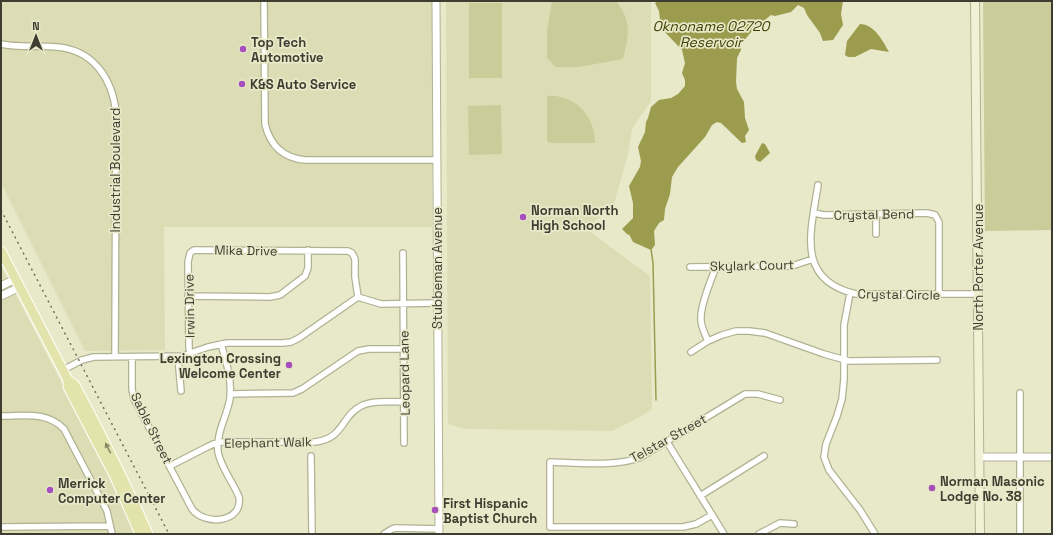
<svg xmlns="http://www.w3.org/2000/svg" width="1053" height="535" font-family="'Space Grotesk',sans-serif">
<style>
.built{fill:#dcddb5}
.green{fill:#cacc9a}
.water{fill:#9b9c4e}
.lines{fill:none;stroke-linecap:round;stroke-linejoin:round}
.stream{stroke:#9b9c4e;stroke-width:1.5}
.minor-casing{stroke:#b0b292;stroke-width:8}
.tertiary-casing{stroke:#b0b292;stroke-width:9}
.secondary-casing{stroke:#b0b292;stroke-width:10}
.primary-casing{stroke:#fff;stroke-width:11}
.minor{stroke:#fff;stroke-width:5.5}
.tertiary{stroke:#fff;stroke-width:7}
.secondary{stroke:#f1f2d5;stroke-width:8}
.primary{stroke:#e3e4ab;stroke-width:9}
.rail{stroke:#6f705d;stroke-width:1.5;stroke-dasharray:2 4;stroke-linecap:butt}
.oneway{fill:#888968}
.poi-dot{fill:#a64fbc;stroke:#e7e9c8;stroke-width:1.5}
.labels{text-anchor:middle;stroke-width:3.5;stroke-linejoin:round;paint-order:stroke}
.poi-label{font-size:13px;font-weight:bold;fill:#3d3e31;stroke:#e7e9c8;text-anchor:start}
.street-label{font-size:13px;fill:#3d3e31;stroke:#e7e9c8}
.water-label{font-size:14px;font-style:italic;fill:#3e3e00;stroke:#e7e9c8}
</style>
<rect width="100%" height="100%" fill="#e7e9c8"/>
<path class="built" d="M1 1H432V227H164L165 350 85 351 1 183Z
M446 1H651V101L632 129 628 154 614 204 586 229 650 276 652 410 613 431 465 429 448 424Z
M1 266 113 482 137 534H1Z"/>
<path class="green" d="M552 1H616C632 21 629 35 623 59L579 67H556L547 58V31Z
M983 1H1052V230L985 231Z
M469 3H502V78H469Z
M547 96C575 94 595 116 595 143H550L547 141Z
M501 105 502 154 469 155 468 106Z"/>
<path class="water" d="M658 1H843L841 14 843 25 833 40 823 41 820 33 807 15 804 8 798 5 791 12 775 16 771 15 753 30 741 44V50L737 58 736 82 737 89 744 102 745 118 749 130 745 136 746 142 742 143 721 123 717 122 712 125 705 137 678 167 672 177 670 194 665 209 664 220 659 223 654 231 655 245 651 250 633 242 629 234 628 235 622 229 633 218V203L629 186 640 167 641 161 638 147 645 132 646 122 648 118 651 107 659 100 671 98 678 94 685 86V80L682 73 685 63 682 50 661 28 659 11 655 3Z
M860 24C874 24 883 41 889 52L871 49 855 57H848L845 55 847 41Z
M762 143 765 144 770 153 760 162 756 160 755 156Z"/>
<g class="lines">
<path class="stream" d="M651 249 653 263 656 400"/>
<g class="minor-casing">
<path id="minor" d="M264 1 265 124C270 145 283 158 305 160H436
M1 44C19 48 38 45 57 47 93 50 112 78 116 112L115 356
M818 185C811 231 795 280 856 294H978
M814 213 824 215 927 213 935 215 939 222V294
M876 234V214
M403 253 404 443
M690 267 792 266 813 259
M850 293 844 325V379L842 399 837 416 826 444 824 457 829 470 860 510 875 534
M188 296 270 297 280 295 305 276 308 268V250
M708 341C705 334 700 326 701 317 701 303 711 280 716 267
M691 352 708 341 722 335 736 331H749L765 333 824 354 849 361 937 360
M191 354 189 349 188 262 190 253 194 250 348 251 352 253 355 259V277L358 297
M132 357V389L134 399 192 509C205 526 243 523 239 497 233 482 221 468 218 452 216 432 227 417 230 398 232 379 226 361 221 344
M178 357 181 391
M63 370 82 360 94 357 182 356 208 347 227 343H283L291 342 299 338 358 297 381 304 437 303
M1020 393V534
M230 394 293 393 302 389 358 351 369 349H403
M1 416C23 416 47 411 64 429L107 511 112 534
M667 442 724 534
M311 456 312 534
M170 466 207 447 218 442H315C345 438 340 417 361 406 373 400 391 402 405 402
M700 496 764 456
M712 515 696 524 683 527H550V462C577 463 618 467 641 457L745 394H758L780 400
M1 527 110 526
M384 534 392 529 396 528 439 529
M759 534 780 523 794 524"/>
</g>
<g class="tertiary-casing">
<path id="tertiary" d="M436 1 439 534
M1 286 15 279
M1 296 20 287
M979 457H1052"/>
</g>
<g class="secondary-casing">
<path id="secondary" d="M975 1 980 534"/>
</g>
<g class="primary-casing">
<path id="primary" d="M1 251 68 380 75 385C101 434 126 483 148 534
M68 380V387L114 475 140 534"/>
</g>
<use href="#minor" class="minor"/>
<use href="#tertiary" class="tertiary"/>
<use href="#secondary" class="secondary"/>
<use href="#primary" class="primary"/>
<path class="rail" d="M1 210 169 534"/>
</g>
<defs><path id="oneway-solid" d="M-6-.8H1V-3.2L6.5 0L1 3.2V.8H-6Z"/></defs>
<use class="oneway" href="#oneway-solid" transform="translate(108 448) rotate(-117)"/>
<g class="poi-dot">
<circle cx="243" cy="49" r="4"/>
<circle cx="242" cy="84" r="4"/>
<circle cx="523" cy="217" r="4"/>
<circle cx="289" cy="365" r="4"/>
<circle cx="932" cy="488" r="4"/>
<circle cx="50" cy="490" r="4"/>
<circle cx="435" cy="510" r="4"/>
</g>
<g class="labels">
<g class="poi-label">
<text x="251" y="47">Top Tech<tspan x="251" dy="15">Automotive</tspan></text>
<text x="250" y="89">K&amp;S Auto Service</text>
<text x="531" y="215">Norman North<tspan x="531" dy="15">High School</tspan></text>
<text x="281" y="363" text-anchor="end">Lexington Crossing<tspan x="281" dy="15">Welcome Center</tspan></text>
<text x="940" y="486">Norman Masonic<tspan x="940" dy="15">Lodge No. 38</tspan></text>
<text x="58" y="488">Merrick<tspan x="58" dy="15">Computer Center</tspan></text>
<text x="443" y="508">First Hispanic<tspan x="443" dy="15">Baptist Church</tspan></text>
</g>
<g class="street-label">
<text transform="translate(115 170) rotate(-90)" y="5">Industrial Boulevard</text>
<text transform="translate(874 214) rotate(-1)" y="5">Crystal Bend</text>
<text transform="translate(246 250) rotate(1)" y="5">Mika Drive</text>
<text transform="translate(752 265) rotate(-1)" y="5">Skylark Court</text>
<text transform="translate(978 267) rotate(-90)" y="5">North Porter Avenue</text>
<text transform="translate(437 268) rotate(-90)" y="5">Stubbeman Avenue</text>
<text transform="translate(899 294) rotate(1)" y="5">Crystal Circle</text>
<text transform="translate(189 306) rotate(-91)" y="5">Irwin Drive</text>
<text transform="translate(404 373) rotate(-91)" y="5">Leopard Lane</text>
<text transform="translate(152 428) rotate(64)" y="5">Sable Street</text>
<text transform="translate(668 438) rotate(-29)" y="5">Telstar Street</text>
<text transform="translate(268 442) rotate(-1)" y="5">Elephant Walk</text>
</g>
<g class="water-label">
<text x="711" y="31">Oknoname 02720<tspan x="711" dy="16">Reservoir</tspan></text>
</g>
</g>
<rect width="1053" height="535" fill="none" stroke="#3d3e31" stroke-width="4"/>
<g transform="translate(36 36)" stroke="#e7e9c8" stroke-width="3" paint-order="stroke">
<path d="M0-3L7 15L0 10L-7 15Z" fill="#3d3e31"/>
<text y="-6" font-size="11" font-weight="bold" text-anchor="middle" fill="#3d3e31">N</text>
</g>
</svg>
